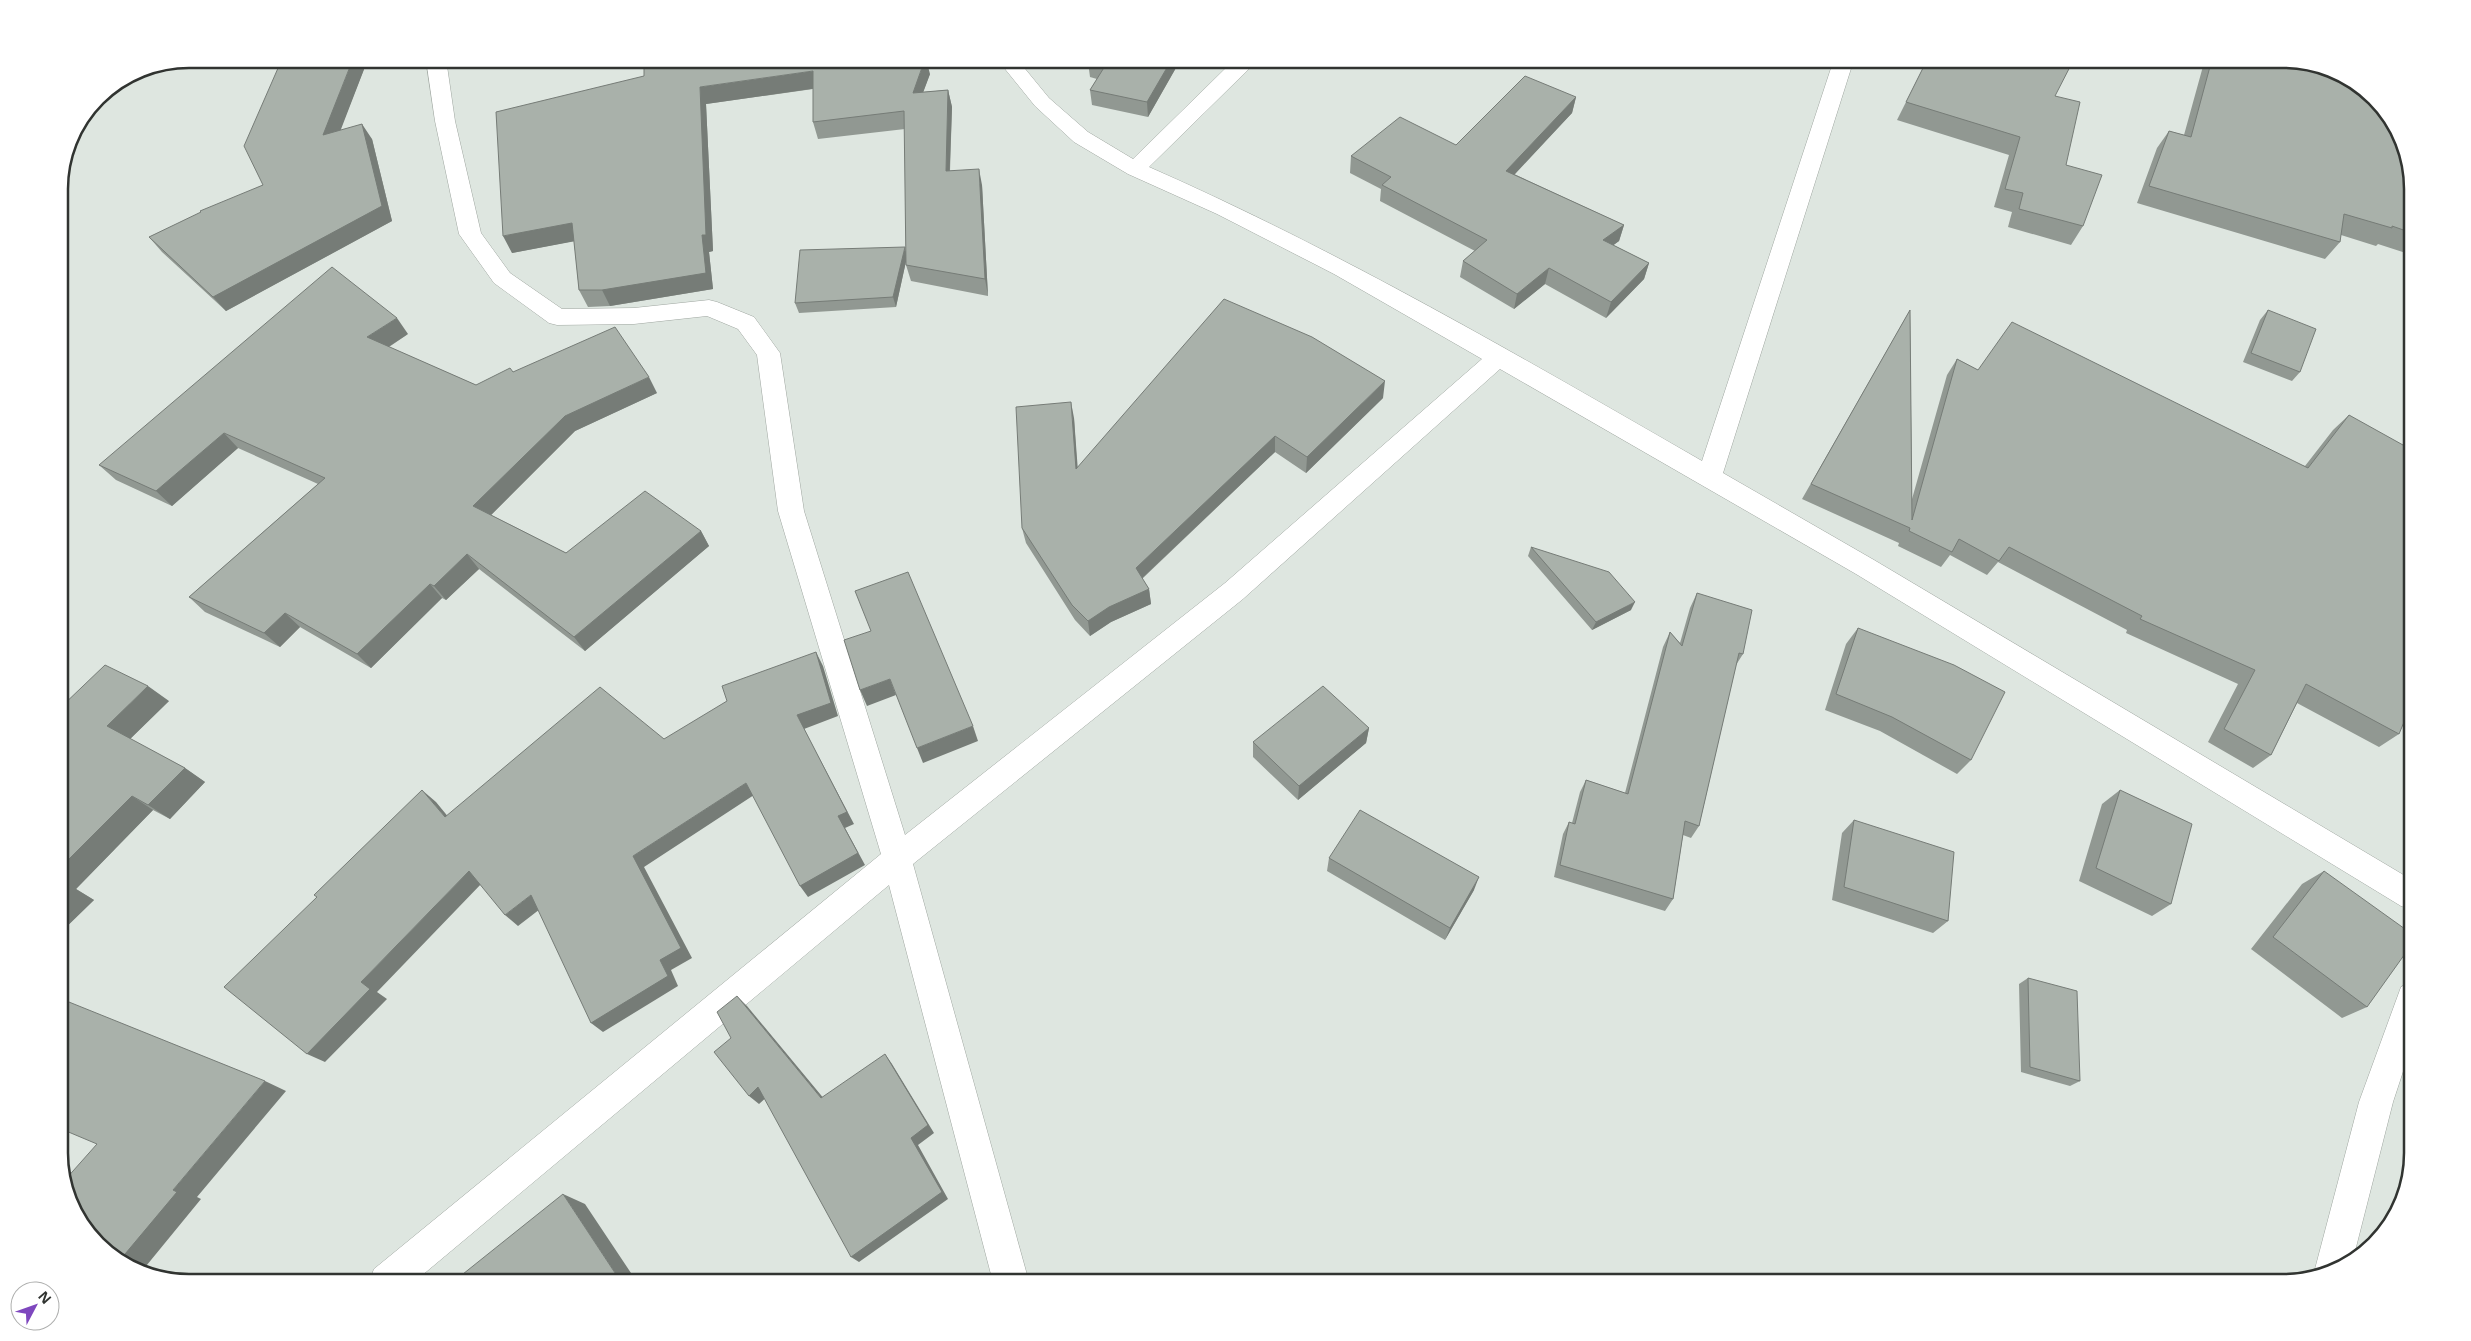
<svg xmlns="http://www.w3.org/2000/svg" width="2471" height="1341" font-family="'Open Sans',sans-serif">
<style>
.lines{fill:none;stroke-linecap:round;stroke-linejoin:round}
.minor-casing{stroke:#9fa6a0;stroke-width:1}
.minor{fill:#fff;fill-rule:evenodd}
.wall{fill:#919892}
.shaded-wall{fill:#767c77}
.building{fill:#a9b1aa;stroke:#767c77}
.rim{fill:none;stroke:#313431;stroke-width:2.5}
</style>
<rect width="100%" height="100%" fill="#dee6e0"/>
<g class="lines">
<g class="minor-casing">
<path id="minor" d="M426 59H446L455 121 481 233 510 273 562 309 634 308 709 300 717 302 754 317 780 353 804 511 905 835 1225 583 1482 359 1334 274 1217 214 1128 174 1074 142 1035 106 997 59H1017L1049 98 1088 132 1133 159 1234 60 1259 59 1149 167C1340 251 1521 357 1702 461L1834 59H1854L1723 473 1874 560 2412 880V910L2401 906 1856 574 1500 369 1243 599 913 864 1029 1282H993L889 885 414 1282H369L374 1269 881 854 778 511 757 355 738 329 707 316 634 324 557 325 549 323 494 283 459 234 435 121Z
M2412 982V1044L2393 1102 2353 1259 2348 1265 2317 1273 2315 1269 2359 1102 2401 987Z"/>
</g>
<use href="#minor" class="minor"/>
</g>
<path class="wall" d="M368 59 340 130 372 139 392 221 226 311 162 252 149 237 263 185Z
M1091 59H1181L1148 117 1092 105 1090 90 1097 79 1090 77 1088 62Z
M2205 59H2283L2391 123 2412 180V255L2378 244 2376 246 2341 235 2340 242 2325 259 2137 203 2157 148 2169 131 2184 135Z
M1926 62 2055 96 2066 165 2083 226 2071 245 2008 227 2012 212 1994 207 2009 155 1897 120Z
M930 74 923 92 948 90 952 107 950 171 982 185 988 296 911 281 906 265V261L896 307 799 313 795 303 906 253 905 129 818 139 813 122V89L706 104 713 251 709 252 713 289 610 306 588 307 579 290 574 241 512 253 496 112Z
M1576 97 1572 113 1514 174 1624 225 1619 241 1613 245 1649 263 1644 279 1606 318 1545 284 1514 309 1460 277 1463 261 1475 251 1380 201 1381 189 1350 173 1351 156 1456 145Z
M1910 310 1912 499 1947 375 1957 359 1978 370 2305 466 2333 430 2349 415 2399 734 2379 747 2297 703 2271 755 2253 768 2208 742 2238 684 2126 633 2127 630 1998 562 1987 575 1950 555 1941 567 1898 546 1899 543 1802 499Z
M2268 310 2300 372 2292 381 2243 362 2260 320Z
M408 334 389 347 476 385 513 372 657 393 575 431 491 515 566 553 701 531 709 546 585 651 479 569 446 600 442 598 371 668 300 627 280 647 205 612 189 597 318 484 238 448 172 506 116 480 99 465Z
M1383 398 1306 473 1275 452 1142 579 1149 589 1151 604 1111 622 1090 636 1075 620 1026 543 1022 528 1074 418 1077 467Z
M1531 547 1631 610 1592 630 1528 556Z
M1697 593 1743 654 1736 665 1699 826 1691 838 1683 835 1673 899 1665 911 1554 877 1563 834 1569 822 1572 823 1580 792 1586 780 1625 793 1663 647 1670 632 1680 643 1690 608Z
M1858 628 1971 760 1957 774 1880 731 1825 710 1846 644Z
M169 701 130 739 185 768 205 782 170 819 153 810 76 889 94 900 59 934V709Z
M1369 728 1366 743 1298 800 1253 757V742Z
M2120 790 2171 904 2152 916 2079 881 2102 804Z
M1854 820 1948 921 1933 933 1832 900 1842 833Z
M1329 858 1474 890 1445 940 1327 871Z
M2324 871 2367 1007 2342 1018 2251 949 2302 884Z
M2028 978 2080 1081 2070 1086 2021 1072 2019 984Z"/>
<path class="shaded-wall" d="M353 59H368L333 150 323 135Z
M925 59H926L930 74 917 109 913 93Z
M1172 59H1181L1148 117 1147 102Z
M813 71 818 88 706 104 713 251 709 252 713 289 610 306 602 290 702 235 700 87Z
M948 90 952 107 949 188 946 171Z
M1576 97 1572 113 1503 187 1506 171Z
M362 124 372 139 392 221 226 311 213 297Z
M979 169 982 185 988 296 985 279Z
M572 223 581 240 512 253 503 236Z
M1624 225 1619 241 1599 256 1603 240Z
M905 247 907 257 896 307 893 297Z
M1649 263 1644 279 1606 318 1611 302Z
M1549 268 1545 284 1514 309 1517 294Z
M397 318 408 334 379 353 367 337Z
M649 377 657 393 575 431 485 521 473 506 565 416Z
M1385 381 1383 398 1306 473 1307 457Z
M1071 402 1074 418 1079 485 1076 469Z
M224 433 238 448 172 506 156 491Z
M1275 436V452L1137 583 1136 568Z
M701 531 709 546 585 651 574 637Z
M467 554 479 569 446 600 434 586Z
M430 584 442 598 371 668 357 654Z
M1149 589 1151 604 1111 622 1090 636 1088 621 1109 607Z
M1635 602 1631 610 1592 630 1596 622Z
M285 613 300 627 280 647 264 633Z
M816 652 823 666 838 716 804 729 854 824 845 828 865 865 808 897 800 886 838 816 797 715Z
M890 679 896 695 867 706 860 690Z
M148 686 169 701 128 741 107 726Z
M973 726 978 741 923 763 917 748Z
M1369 728 1366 743 1298 800 1299 786Z
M185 768 205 782 170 819 148 805Z
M746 783 754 795 644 867 692 958 671 970 678 986 603 1032 591 1023 633 856Z
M422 790 436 802 459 830 445 817Z
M132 796 153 810 76 889 94 900 59 934V869Z
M469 871 483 882 377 992 387 999 325 1062 307 1054 361 982Z
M1479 877 1474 890 1445 940 1450 928Z
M531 895 544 906 518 926 505 915Z
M737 996 747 1006 830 1106 821 1098Z
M885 1054 892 1064 934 1133 918 1145 948 1199 859 1262 851 1257 911 1138Z
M265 1081 286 1091 197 1197 201 1199 142 1271 130 1268 120 1260 173 1190Z
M758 1087 768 1096 759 1104 749 1096Z
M563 1194 585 1204 637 1282H621Z"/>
<path class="building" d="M282 59H353L323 135 362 124 382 206 213 297 149 237 201 212 200 211 263 185 244 146Z
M644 59H925L913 93 948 90 946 171 979 169 985 279 906 265 904 111 813 122V71L700 87 706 235H702L706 273 602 290H579L572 223 503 236 496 112 644 76Z
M1091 59H1172L1147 102 1090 90 1105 66 1088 62Z
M1943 59H2074L2055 96 2080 102 2066 165 2102 175 2083 226 2019 209 2023 193 2005 189 2020 137 1906 102 1926 62 1939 65Z
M2212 59H2283L2340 72 2391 116 2392 119 2391 123 2393 124 2412 180V233L2392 226V228L2344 214 2340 242 2149 186 2169 131 2191 137Z
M1525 76 1576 97 1506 171 1624 225 1603 240 1649 263 1611 302 1549 268 1517 294 1463 261 1487 240 1382 185 1391 177 1351 156 1400 117 1456 145Z
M905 247 893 297 795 303 800 250Z
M332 267 397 318 367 337 476 385 510 368 513 372 615 327 649 377 565 416 473 506 566 553 645 491 701 531 574 637 467 554 434 586 430 584 357 654 285 613 264 633 189 597 325 478 224 433 156 491 99 465Z
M1224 299 1312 337 1385 381 1307 457 1275 436 1136 568 1149 589 1109 607 1088 621 1072 605 1022 528 1016 407 1071 402 1076 469Z
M1910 310 1912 520 1957 359 1978 370 2012 322 2308 468 2349 415 2412 450V703L2399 734 2306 684 2271 755 2224 729 2255 670 2140 619 2142 616 2009 547 1999 561 1959 539 1952 552 1909 531 1910 528 1811 484Z
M2268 310 2316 329 2300 372 2251 353Z
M1531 547 1609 572 1635 602 1596 622Z
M908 572 973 726 917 748 890 679 860 690 844 640 871 631 855 591Z
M1697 593 1752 610 1743 654 1739 653 1699 826 1685 821 1673 899 1560 865 1569 822 1575 824 1586 780 1628 794 1670 632 1682 646Z
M1858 628 1954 665 2005 692 1971 760 1892 717 1836 694Z
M816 652 831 703 797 715 847 812 838 816 858 853 800 886 746 783 633 856 681 948 660 960 668 976 591 1023 531 895 505 915 469 871 361 982 370 989 307 1054 224 987 317 897 314 895 422 790 445 817 600 687 664 739 727 701 722 686Z
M105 665 148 686 107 726 185 768 148 805 132 796 59 869V709Z
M1323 686 1369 728 1299 786 1253 742Z
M2120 790 2192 824 2171 904 2096 868Z
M1360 810 1479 877 1450 928 1329 858Z
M1854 820 1954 852 1948 921 1844 887Z
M2324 871 2412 934V944L2367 1007 2273 937Z
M59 880 70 887 59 898Z
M2028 978 2077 991 2080 1081 2030 1067Z
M737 996 821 1098 885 1054 928 1125 911 1138 942 1192 851 1257 758 1087 749 1096 714 1052 731 1038 717 1012Z
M59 998 265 1081 173 1190 177 1192 120 1260 81 1225 65 1180 97 1144 59 1128Z
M563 1194 621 1282H453Z"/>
<path d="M0 0H2471V1341H0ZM189 68H2283A121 121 0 0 1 2404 189V1153A121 121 0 0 1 2283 1274H189A121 121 0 0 1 68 1153V189A121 121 0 0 1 189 68Z" fill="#fff" fill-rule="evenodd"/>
<path class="rim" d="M189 68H2283A121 121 0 0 1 2404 189V1153A121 121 0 0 1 2283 1274H189A121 121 0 0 1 68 1153V189A121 121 0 0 1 189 68Z"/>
<g transform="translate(35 1306) rotate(49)"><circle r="24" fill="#ffffff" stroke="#adaead"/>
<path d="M0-4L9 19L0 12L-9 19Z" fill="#7e47be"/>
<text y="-8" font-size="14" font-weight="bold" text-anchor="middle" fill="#313431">N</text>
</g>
</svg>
